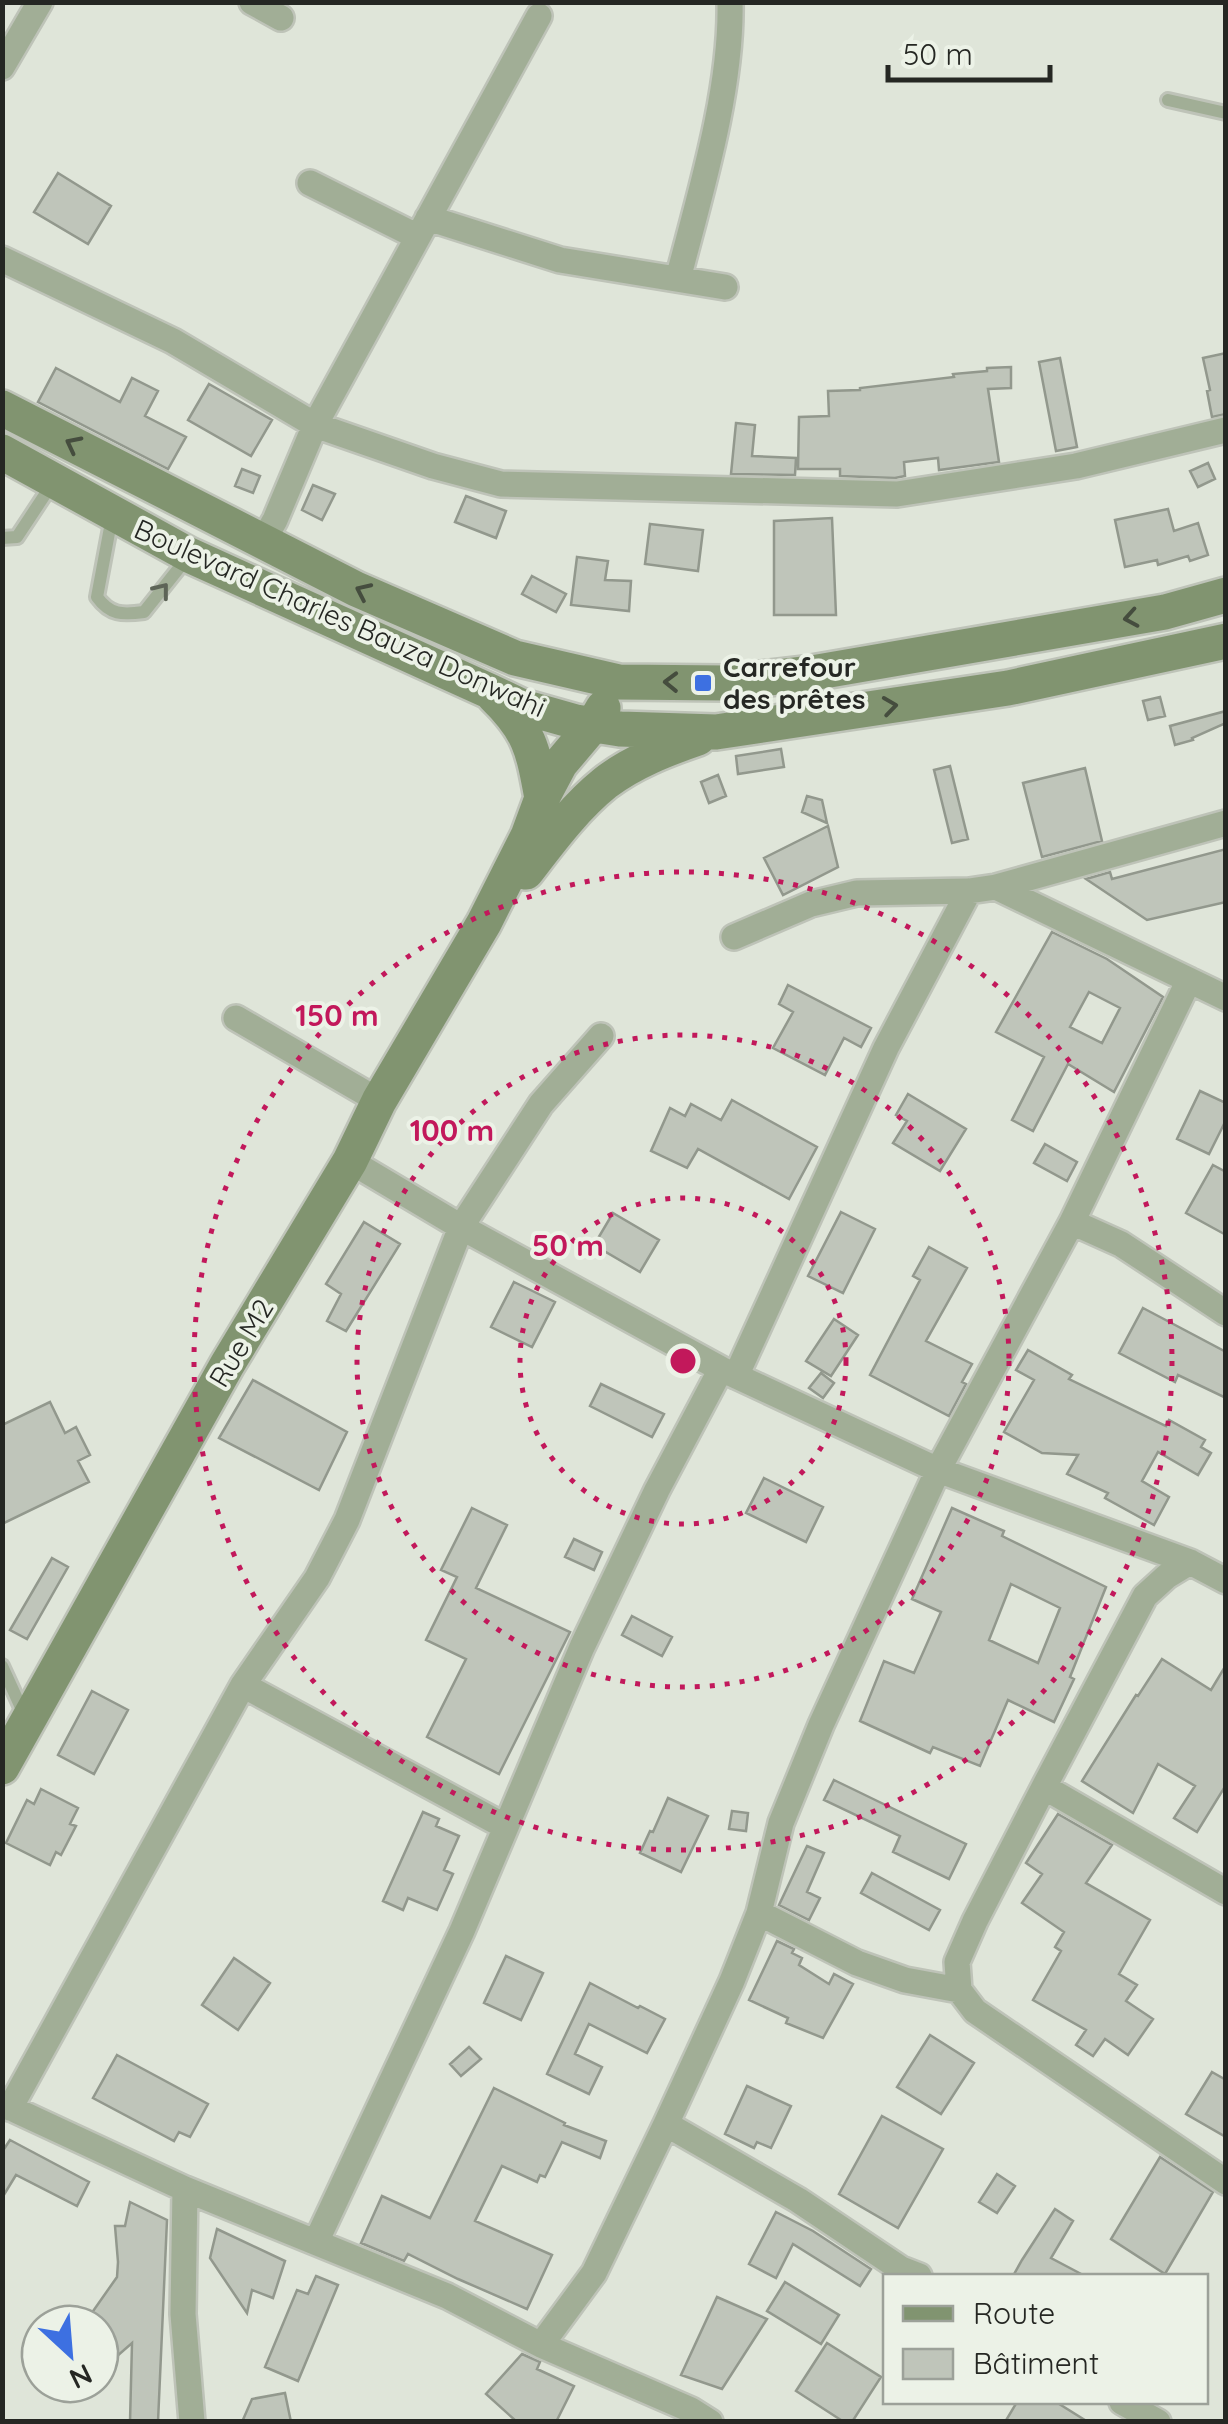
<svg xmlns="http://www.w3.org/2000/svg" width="1228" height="2424" font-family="Quicksand,sans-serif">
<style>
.building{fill:#bfc5ba;stroke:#92988d;stroke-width:2.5;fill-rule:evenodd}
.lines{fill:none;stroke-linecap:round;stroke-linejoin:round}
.lane-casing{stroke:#bec3b8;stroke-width:18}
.street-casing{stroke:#bec3b8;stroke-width:30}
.secondary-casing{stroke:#bec3b8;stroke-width:40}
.lane{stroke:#a1ae96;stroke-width:12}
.street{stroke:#a1ae96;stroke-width:25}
.secondary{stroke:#819470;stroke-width:35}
.oneway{stroke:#454d3e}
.oneway2{stroke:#5d6457}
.ring{fill:none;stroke:#c2185b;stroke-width:5;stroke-dasharray:5 10}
.poi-dot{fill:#3d70e1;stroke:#ecf2e7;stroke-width:4}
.labels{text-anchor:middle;stroke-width:8;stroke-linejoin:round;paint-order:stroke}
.street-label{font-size:28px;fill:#252723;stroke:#ecf2e7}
.poi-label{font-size:28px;font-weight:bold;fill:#252723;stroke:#ecf2e7;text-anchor:start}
.centre{fill:#c2185b;stroke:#ecf2e7;stroke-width:5}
.ring-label{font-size:30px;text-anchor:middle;font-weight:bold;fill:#c2185b;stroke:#ecf2e7;stroke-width:8;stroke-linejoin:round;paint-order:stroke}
</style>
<rect width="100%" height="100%" fill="#dfe5d9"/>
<path class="building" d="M58 173 111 206 88 244 34 212Z
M1226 353V414L1212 417 1207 391 1210 390 1203 358Z
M1060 358 1077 447 1056 451 1039 362Z
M1011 367V388L988 389 999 462 939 470 938 458 904 462 905 476 895 478 840 476V469H798L799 417 829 416 828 391 860 390V388L954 377 953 374 987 371V368Z
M56 368 120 402 132 378 158 391 145 416 186 437 168 469 38 402Z
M209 384 272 420 251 456 188 420Z
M736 423 755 425 752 456 796 458 795 475 731 474Z
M1208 463 1215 479 1198 487 1190 471Z
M242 469 260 476 253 493 235 486Z
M313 485 335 494 322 520 302 510Z
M466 496 506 511 496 538 455 522Z
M1168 509 1174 531 1198 523 1208 555 1190 561 1188 556 1158 565 1157 560 1125 567 1115 520Z
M832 518 836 615H774V521Z
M650 524 703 530 698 571 645 564Z
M577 557 608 561 605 580 631 581 629 611 571 605Z
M532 576 566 594 556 612 522 594Z
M1160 697 1165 716 1148 720 1143 701Z
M1226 711V723L1192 738 1193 740 1175 745 1170 726Z
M781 749 784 767 738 774 736 756Z
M950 766 968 839 952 843 934 770Z
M1085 768 1102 841 1042 857 1023 783Z
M718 775 726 796 709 803 701 782Z
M807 796 822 800 827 823 802 812Z
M828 826 838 867 783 895 764 858Z
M1226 849V902L1147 920 1086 879 1110 872 1112 879Z
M1052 932 1107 959 1163 997 1114 1092 1068 1064 1033 1131 1012 1120 1044 1057 996 1032ZM1089 992 1120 1008 1102 1043 1070 1027Z
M788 985 871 1028 861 1047 844 1038 825 1075 773 1048 793 1012 779 1004Z
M1200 1091 1226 1103V1120L1209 1154 1177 1139Z
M908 1094 966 1129 940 1171 893 1143 907 1121 896 1115Z
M732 1100 817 1147 789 1199 698 1149 687 1168 651 1151 670 1108 685 1116 691 1104 721 1120Z
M1045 1144 1077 1162 1067 1181 1034 1163Z
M1213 1165 1226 1172V1235L1186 1213Z
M841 1212 875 1229 843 1293 808 1276Z
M613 1213 659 1240 640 1272 594 1245Z
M364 1222 400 1244 346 1331 327 1321 341 1294 326 1284Z
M929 1247 967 1268 926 1341 972 1364 962 1382 966 1384 949 1416 870 1375 920 1280 913 1276Z
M514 1282 555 1302 532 1347 491 1327Z
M1143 1308 1226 1352V1398L1178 1375 1175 1382 1119 1353Z
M834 1319 858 1335 831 1376 806 1361Z
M1028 1350 1072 1375 1069 1379 1166 1426 1169 1420 1205 1440 1201 1447 1211 1453 1198 1475 1158 1452 1142 1481 1169 1497 1154 1525 1105 1498 1108 1493 1067 1474 1078 1455 1042 1453 1004 1432 1034 1380 1016 1370Z
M821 1373 834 1383 823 1398 809 1388Z
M253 1380 347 1432 319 1490 219 1438Z
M601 1384 664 1414 652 1437 590 1406Z
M50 1402 65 1433 76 1427 90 1455 78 1461 89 1482 2 1524V1425Z
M764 1478 823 1507 806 1542 746 1513Z
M472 1508 507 1525 476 1588 570 1632 499 1774 427 1737 466 1659 426 1640 457 1577 441 1570Z
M952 1508 1004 1531 1002 1536 1106 1587 1070 1677 1074 1679 1054 1722 1008 1700 980 1766 933 1747 930 1753 860 1721 884 1661 914 1673 941 1612 912 1599ZM1011 1584 1060 1608 1038 1663 989 1640Z
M574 1539 602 1552 594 1570 565 1557Z
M52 1558 68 1567 27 1639 10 1630Z
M632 1616 672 1637 662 1656 622 1635Z
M1162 1659 1211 1690 1226 1665V1785L1197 1832 1174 1818 1195 1786 1158 1764 1133 1813 1082 1781 1136 1695 1138 1696Z
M92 1691 128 1710 94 1774 58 1755Z
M834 1780 966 1844 949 1879 893 1852 900 1836 824 1800Z
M41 1789 78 1808 70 1824 76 1826 61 1855 56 1852 50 1865 6 1843 27 1800 34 1804Z
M668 1798 708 1816 681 1872 640 1853 650 1831 653 1832Z
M732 1811 748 1813 746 1831 729 1829Z
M423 1812 439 1819 436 1826 459 1836 444 1870 453 1874 437 1910 408 1898 403 1910 383 1901Z
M1058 1814 1112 1845 1086 1883 1150 1920 1119 1974 1137 1985 1126 2001 1153 2019 1128 2055 1105 2039 1093 2056 1076 2045 1086 2030 1033 2000 1061 1951 1055 1947 1064 1932 1022 1903 1042 1874 1026 1863Z
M807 1846 824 1853 807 1892 820 1898 809 1920 779 1905Z
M872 1873 940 1910 929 1930 861 1893Z
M777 1941 794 1949 792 1953 802 1958 799 1965 829 1984 834 1974 853 1984 823 2038 786 2023 788 2018 749 2000Z
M506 1956 543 1973 521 2020 484 2003Z
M234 1958 270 1983 238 2030 202 2005Z
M590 1983 638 2008 640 2006 665 2019 647 2053 589 2024 575 2054 602 2067 589 2094 547 2074Z
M930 2035 974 2063 941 2114 897 2087Z
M469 2047 481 2059 461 2076 450 2064Z
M117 2055 208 2104 190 2137 179 2132 174 2141 93 2098Z
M1212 2072 1226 2080V2137L1186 2114Z
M747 2086 791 2106 771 2148 757 2142 754 2148 725 2134Z
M494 2088 565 2123 564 2125 606 2141 600 2158 562 2142 545 2177 540 2175 537 2182 502 2166 475 2221 552 2255 527 2309 458 2279 408 2254 404 2261 361 2243 382 2196 430 2218Z
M882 2116 943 2149 898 2228 839 2194Z
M10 2140 89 2182 77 2206 16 2175 2 2198V2152Z
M1160 2157 1213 2192 1165 2274 1111 2239Z
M997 2174 1015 2186 997 2213 979 2202Z
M130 2202 167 2220 158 2422H130L132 2343 100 2371V2324H84L117 2277 118 2262 115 2226H125Z
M1055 2209 1073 2221 1051 2258 1085 2276H1013L1022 2260Z
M776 2212 813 2231 871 2269 860 2286 793 2244 776 2278 749 2264Z
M217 2229 285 2261 273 2298 252 2290 247 2313 210 2258Z
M316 2276 338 2285 298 2381 265 2367 297 2290 308 2294Z
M785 2282 839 2315 821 2344 767 2311Z
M717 2297 767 2319 722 2389 681 2375Z
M827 2343 881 2377 852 2422H844L796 2391Z
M522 2354 540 2362 537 2369 574 2386 556 2422H517L486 2394Z
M285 2393 291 2422H242L252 2399Z
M1017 2402H1056L1088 2422H1005Z"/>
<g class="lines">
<g class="lane-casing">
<path id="lane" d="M1168 100 1226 113
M112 517 97 597C110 615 122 615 144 612L187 558
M2 538 17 537 52 484
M2 1666 24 1714"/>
</g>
<g class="street-casing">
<path id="street" d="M252 2 281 18
M539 16 315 425 433 466 501 484 897 494 1076 466 1226 430
M2 67 40 2
M310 183 418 237
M428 218 560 260 725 287
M2 259 173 341 315 425 275 520 263 541
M678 279C700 194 732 90 730 2
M996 887 1226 998
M734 937 811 904 857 893 969 891 996 887 1226 823
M236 1018 379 1101
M350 1161 461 1227 721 1369 938 1470 1190 1562 1226 1581
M1072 1222 1121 1244 1226 1313
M736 1376 886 1048 969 891
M1190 1562 1167 1576 1145 1596 1044 1787 975 1921 957 1962 959 1990 975 2011 1226 2182
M243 1685 506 1827
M1044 1787 1226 1892
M759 1913 857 1963 905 1980 959 1990
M2 2104 185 2189 447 2296 541 2345 691 2410 710 2422
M10 2108 243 1685 317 1578 347 1520 461 1227 541 1104 601 1036
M666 2124 798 2200 901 2269 919 2276
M185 2189 183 2314 192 2422
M316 2242 462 1931 582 1647 657 1490 721 1369
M541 2345 594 2273 666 2124 732 1981 759 1913 781 1823 821 1725 938 1470 1072 1222 1189 980
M1122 2402 1158 2422"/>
</g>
<g class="secondary-casing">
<path id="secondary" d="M2 408 356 589 515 658 619 682 726 683 812 673 1165 612 1226 595
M2 452 189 555 489 691 523 707 576 722 620 729 716 732 1008 688 1226 641
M494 696C530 731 533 749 542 798
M526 872C550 841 574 808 605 783 632 762 666 749 698 738
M2 1767 227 1365 350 1161 379 1101 484 923 528 836 542 798 560 764 593 725 603 708"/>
</g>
<use href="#lane" class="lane"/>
<use href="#street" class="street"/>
<use href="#secondary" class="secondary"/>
</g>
<defs><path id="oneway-chevron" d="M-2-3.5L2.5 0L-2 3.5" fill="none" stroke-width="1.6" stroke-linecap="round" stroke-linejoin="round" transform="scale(2.5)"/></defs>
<g class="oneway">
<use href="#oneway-chevron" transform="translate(73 444) rotate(-153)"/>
<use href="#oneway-chevron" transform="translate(363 591) rotate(-155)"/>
<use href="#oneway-chevron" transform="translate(1131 618) rotate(170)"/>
<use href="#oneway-chevron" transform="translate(671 682) rotate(-179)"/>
<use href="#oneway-chevron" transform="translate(890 706) rotate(-8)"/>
</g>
<use class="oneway2" href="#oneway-chevron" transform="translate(162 590) rotate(-52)"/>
<g class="ring">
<circle cx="683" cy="1361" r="163"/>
<circle cx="683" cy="1361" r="326"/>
<circle cx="683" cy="1361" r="489"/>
</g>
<rect class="poi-dot" x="693" y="673" width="20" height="20" rx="5"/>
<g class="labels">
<g class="street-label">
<text transform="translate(340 618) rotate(24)" y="10">Boulevard Charles Bauza Donwahi</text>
<text transform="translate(241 1343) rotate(-59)" y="10">Rue M2</text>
</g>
<g class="poi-label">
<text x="723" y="677">Carrefour<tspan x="723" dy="32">des prêtes</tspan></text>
</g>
</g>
<circle cx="683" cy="1361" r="15" class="centre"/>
<g class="ring-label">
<text x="337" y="1026">150 m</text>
<text x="452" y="1141">100 m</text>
<text x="568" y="1256">50 m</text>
</g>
<rect width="1228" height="2424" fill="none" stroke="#252723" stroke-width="10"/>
<rect x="883" y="2274" width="325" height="130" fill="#ecf2e7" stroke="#9ca199" stroke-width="2.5"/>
<rect x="903" y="2306" width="50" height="15" fill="#819470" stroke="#9ca199" stroke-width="2.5"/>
<text x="973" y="2324" font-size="30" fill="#252723">Route</text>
<rect x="903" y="2349" width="50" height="30" fill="#bfc5ba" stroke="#9ca199" stroke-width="2.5"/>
<text x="973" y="2374" font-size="30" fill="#252723">Bâtiment</text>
<g transform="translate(70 2354) rotate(154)"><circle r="48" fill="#ecf2e7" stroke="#9ca199" stroke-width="2.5"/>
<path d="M0-8L18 38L0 25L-18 38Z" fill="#3d70e1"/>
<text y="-15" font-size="28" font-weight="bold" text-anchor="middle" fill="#252723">N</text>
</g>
<path d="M888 65v15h162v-15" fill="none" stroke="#252723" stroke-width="5"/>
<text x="903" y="65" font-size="30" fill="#252723" stroke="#ecf2e7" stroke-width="8" paint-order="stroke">50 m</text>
</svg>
